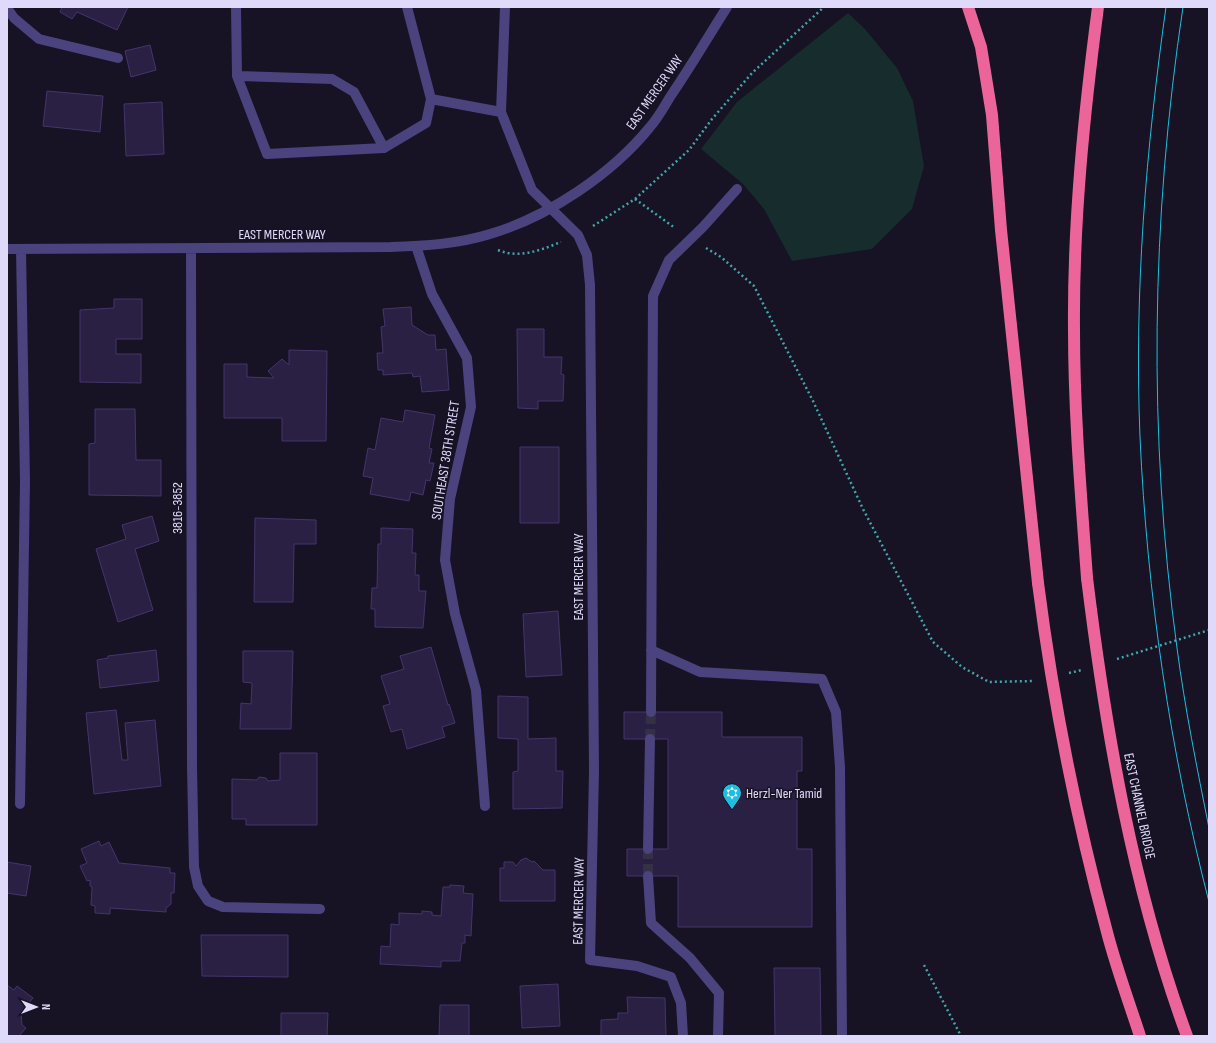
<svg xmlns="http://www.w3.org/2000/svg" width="1216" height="1043" font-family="'Sofia Sans Condensed',sans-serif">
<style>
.green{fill:#162c2d}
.building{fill:#2a2043;stroke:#45356c}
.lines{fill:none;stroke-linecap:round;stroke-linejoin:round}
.minor-tunnel{stroke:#353044;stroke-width:10;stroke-dasharray:10 5;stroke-linecap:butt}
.path{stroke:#3fa7a9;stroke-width:2.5;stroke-dasharray:2 3;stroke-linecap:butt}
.minor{stroke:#4a437d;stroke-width:10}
.highway{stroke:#eb649a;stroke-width:12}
.tram{stroke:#1ebee2;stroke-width:1}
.highway-bridge{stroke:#eb649a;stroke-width:12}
.labels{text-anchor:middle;stroke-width:3;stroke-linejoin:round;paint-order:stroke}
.street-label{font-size:14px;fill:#e0dafa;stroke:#171224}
.poi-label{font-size:14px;fill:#e0dafa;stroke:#171224;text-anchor:start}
</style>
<rect width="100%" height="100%" fill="#171224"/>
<path class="green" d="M848 13 865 29 897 68 913 101 924 166 912 209 872 249 792 261 764 209 743 184 701 149 737 102Z"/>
<path class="building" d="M62 7H128L117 30 77 12 72 19 60 12Z
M150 45 156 70 131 77 125 51Z
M47 91 103 96 100 132 43 126Z
M162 102 164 154 126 156 124 104Z
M114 299H142V339H116V354H141V383L80 382V310L114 308Z
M411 307 412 325 428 335H435L436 350 446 349 449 390 422 392 420 376 413 377 412 373 383 375V370H378L377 353H383L381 327 385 326 383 309Z
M517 329H544V357H562L561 374 564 375 563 401H538V409L518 408Z
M289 350 327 351 326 441H282V418H224V364H247V377L274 378 268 371 282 359 289 365Z
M95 409H135L136 460H161V496L89 495V444L95 443Z
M405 410 435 415 429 448 432 449 429 463H434L430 481 426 480 423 495 411 492 409 501 370 494 373 478 363 476 368 448 375 450 381 418 403 422Z
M520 447H559V523H520Z
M152 516 159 541 135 549 153 610 118 622 96 549 126 539 122 525Z
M255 518 316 520V544H294L293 602H254Z
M381 528 413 529 412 553H416L415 575H419V591H426L423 628 375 627V609H371L372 588H377L378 544H381Z
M558 611 562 675 526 677 523 614Z
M431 647 448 705 449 704 455 723 442 727 445 737 407 749 402 729 391 732 383 706 390 704 381 676 404 669 400 656Z
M156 650 159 681 100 688 97 660 108 658V656Z
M243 651H293L291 729H240L241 703 251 704 252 683 243 682Z
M498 696 528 697V739L556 738V771H563L562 808 513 809V772L518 771V739L498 738Z
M116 710 122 760H128L125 723 155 720 161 786 94 794 86 713Z
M624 712H722V737H802V771H797V849H812V927H678V876H627V849H668V739H624Z
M280 753H317V825H246V819H232V779L257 780 259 777 266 778 268 781 280 780Z
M99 841 101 846 109 842 119 863 170 868V873H175L174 893H171V904L166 908V912L110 908V914L95 913V906L91 905 92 887 90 886V880L87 881 80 866 87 863 81 849Z
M526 858 532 862 534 861 543 870H555V901H500V868H504V862H513L516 866 521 860Z
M7 862 31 866 26 896 7 893Z
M450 885 464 886 463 893 473 894 471 936 465 935V943H462L460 961H441V967L380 964 381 946 390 947 391 924 399 925V913L422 914V911L432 912V915L441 916 443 887H450Z
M201 935H288V977L202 976Z
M774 968H820L821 1036H775Z
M558 984 560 1026 522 1028 520 986Z
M7 985 14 990 17 986 33 998 21 1012 22 1025 26 1028 19 1036H7Z
M627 997 665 998 666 1036H601V1020L618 1019V1013H628Z
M440 1005H469V1036H439Z
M281 1013H328L327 1036H281Z"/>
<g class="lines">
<path class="minor-tunnel" d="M650 739 651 712
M648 849V876"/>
<path class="path" d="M635 199 675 228
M593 226 635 199 689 150 712 119 752 73 824 7
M706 248 721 257 754 286 813 401 863 509 933 642 962 667 989 682 1033 681
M498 250C519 259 541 250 561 242
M1117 659 1209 630
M1069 673 1082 670
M924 965 961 1036"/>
<path class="minor" d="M236 7 237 76 267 154 384 148 426 123 431 99
M407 7 431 99 501 112
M505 7 501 112 532 190 578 235 587 255 590 285 594 771 590 960 637 966 671 977 681 1003 683 1036
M7 8 14 18 39 39 118 58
M237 76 332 79 354 92 384 148
M416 246 432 294 467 358 471 407 450 499 445 560 455 614 476 690 485 806
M7 249 391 247C424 246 458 244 490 234 548 217 612 174 650 127 658 118 664 107 670 97 690 68 708 37 727 7
M191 249 192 767 194 867 198 886 208 901 223 907 320 909
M651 650 700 672 822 679 836 712 840 767 842 1036
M651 712 653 296 669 260 703 227 737 189
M20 804 25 481 21 249
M648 849 650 739
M648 876 651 923 690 958 719 993 718 1036"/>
<path class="highway" d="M968 7 981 47 992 115 1001 230 1038 583
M1087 578C1081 495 1074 413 1074 330 1073 222 1084 114 1098 7"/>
<path class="tram" d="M1166 7C1146 149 1134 293 1140 437 1147 593 1170 751 1209 902
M1183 7C1151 220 1148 435 1177 648 1185 709 1197 768 1209 828"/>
<path class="highway-bridge" d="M1087 578C1106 733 1133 889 1187 1036
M1038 583C1053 701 1076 817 1107 932 1116 967 1129 1002 1140 1036"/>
</g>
<defs>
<g id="synagogue-pin" transform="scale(1)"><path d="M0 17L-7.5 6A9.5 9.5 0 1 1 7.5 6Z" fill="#1ebee2" stroke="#171224"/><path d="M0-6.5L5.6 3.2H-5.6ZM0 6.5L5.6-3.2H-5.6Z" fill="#fff"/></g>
</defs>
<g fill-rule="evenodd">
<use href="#synagogue-pin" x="732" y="793"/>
</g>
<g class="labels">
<g class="street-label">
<text transform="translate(654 92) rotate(-55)" y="5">EAST MERCER WAY</text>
<text x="282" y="239">EAST MERCER WAY</text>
<text transform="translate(445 460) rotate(-81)" y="5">SOUTHEAST 38TH STREET</text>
<text transform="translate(177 508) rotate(-90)" y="5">3816-3852</text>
<text transform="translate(578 577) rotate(-90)" y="5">EAST MERCER WAY</text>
<text transform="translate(1140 806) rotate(78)" y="5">EAST CHANNEL BRIDGE</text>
<text transform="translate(578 901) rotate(-89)" y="5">EAST MERCER WAY</text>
</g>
<g class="poi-label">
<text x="746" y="798">Herzl-Ner Tamid</text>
</g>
</g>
<rect width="1216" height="1043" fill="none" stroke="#e0dafa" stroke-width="16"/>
<g transform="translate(36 1007) rotate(90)" stroke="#171224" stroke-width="3" paint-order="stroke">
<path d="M0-3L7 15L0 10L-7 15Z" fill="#e0dafa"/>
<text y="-6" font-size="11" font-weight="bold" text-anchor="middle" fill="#e0dafa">N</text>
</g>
</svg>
